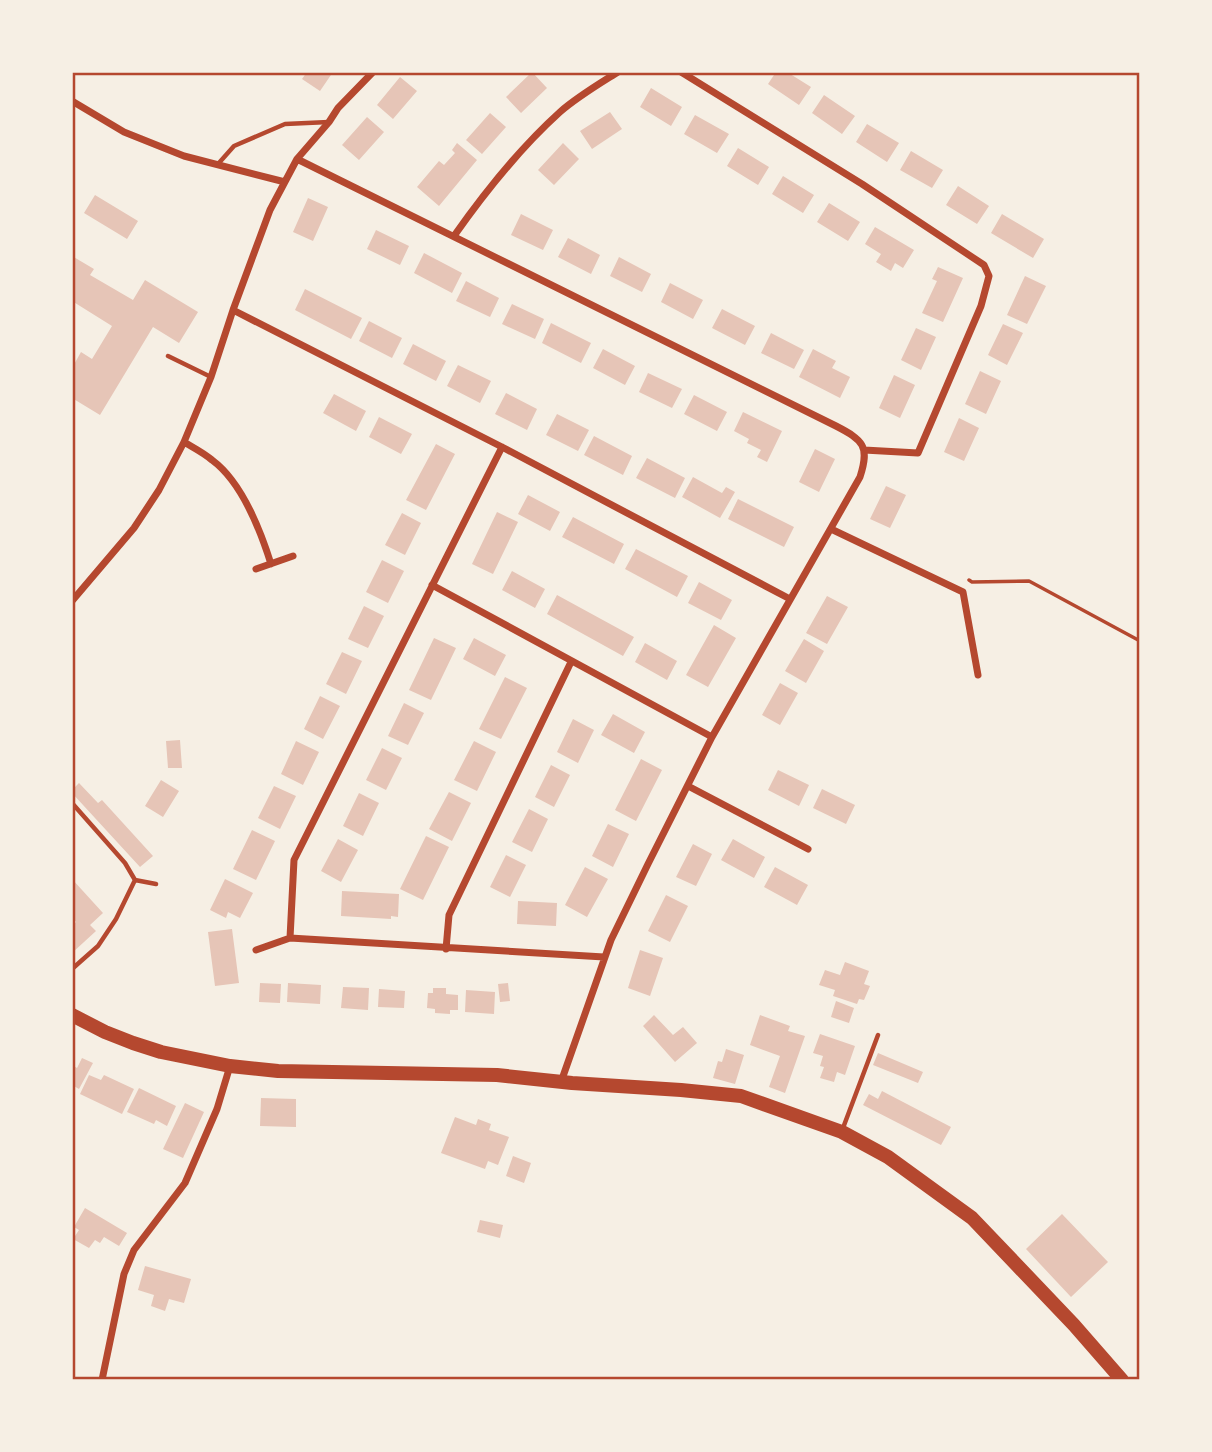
<svg xmlns="http://www.w3.org/2000/svg" width="1212" height="1452" font-family="Manrope,sans-serif">
<style>
.building{fill:#e6c5b7}
.lines{fill:none;stroke-linecap:round;stroke-linejoin:round}
.path{stroke:#b5482f;stroke-width:3.5}
.service{stroke:#b5482f;stroke-width:4.5}
.minor{stroke:#b5482f;stroke-width:7}
.secondary{stroke:#b5482f;stroke-width:14}
.neatline{fill:none;stroke:#b5482f;stroke-width:2.5}
</style>
<rect width="100%" height="100%" fill="#f6efe4"/>
<path class="building" d="M307 72H333L320 91 302 79Z
M532 72 547 88 521 113 506 97Z
M776 72H787L811 87 799 105 768 84Z
M400 77 417 91 393 119 377 105Z
M651 88 682 107 671 126 640 107Z
M824 95 855 116 842 134 812 113Z
M610 112 622 129 592 149 580 131Z
M490 113 506 127 482 154 466 140Z
M695 115 729 134 717 153 684 134Z
M367 117 384 132 359 160 342 145Z
M867 124 899 143 887 162 856 142Z
M457 143 477 160 439 206 417 187 439 161 444 165 455 153 452 150Z
M563 143 579 159 554 185 538 170Z
M738 148 769 167 758 185 727 166Z
M911 151 943 170 932 188 900 170Z
M783 176 814 195 803 213 772 194Z
M958 186 989 206 977 224 946 205Z
M95 195 138 221 127 239 84 213Z
M308 198 328 207 313 241 293 232Z
M829 203 860 222 848 241 817 222Z
M521 214 553 230 543 250 511 235Z
M1002 214 1044 239 1033 258 991 233Z
M875 227 914 250 903 268 895 263 891 271 876 262 881 254 865 244Z
M376 230 409 246 400 265 367 249Z
M568 238 600 255 591 274 558 257Z
M424 253 462 273 452 293 414 273Z
M72 256 94 269 90 275 133 300 145 280 198 312 179 343 153 327 100 415 72 398V368L81 352 92 359 112 326 72 301Z
M619 257 651 274 642 292 610 276Z
M938 267 963 278 943 322 922 313 937 281 932 279Z
M1025 276 1046 286 1027 324 1007 315Z
M466 281 499 298 490 317 456 301Z
M670 283 703 300 693 319 661 302Z
M305 289 362 318 351 339 295 310Z
M512 304 544 319 535 339 502 324Z
M722 309 755 326 745 345 712 328Z
M369 321 402 338 392 358 359 341Z
M551 323 591 343 581 363 542 343Z
M1003 324 1023 333 1007 365 988 355Z
M916 328 936 337 921 370 901 360Z
M771 333 804 350 794 369 761 353Z
M413 344 446 361 436 381 403 364Z
M603 349 635 366 625 385 593 368Z
M813 349 836 361 832 368 850 377 840 398 799 377Z
M458 365 491 381 480 403 447 386Z
M980 371 1001 381 986 414 965 404Z
M648 373 682 389 672 408 639 392Z
M894 375 915 385 900 418 879 408Z
M506 393 537 409 527 430 495 414Z
M334 394 366 411 356 431 323 413Z
M694 395 727 412 717 431 684 414Z
M743 412 782 431 767 462 757 457 761 450 747 443 749 439 734 431Z
M557 414 589 430 578 451 546 435Z
M379 417 412 434 401 454 369 437Z
M959 418 979 428 964 461 944 452Z
M594 436 632 456 623 475 584 455Z
M436 444 455 454 426 510 406 500Z
M815 449 835 459 819 492 799 482Z
M647 458 685 478 675 498 636 478Z
M693 477 722 493 726 487 735 492 720 518 682 497Z
M886 486 906 495 890 528 870 519Z
M528 495 560 512 550 531 518 514Z
M738 499 794 527 784 547 728 519Z
M497 512 518 522 493 574 472 564Z
M402 513 421 523 405 555 385 545Z
M573 517 624 544 614 564 562 537Z
M636 549 688 576 677 597 625 569Z
M382 560 404 571 388 603 366 592Z
M512 571 545 589 535 608 502 590Z
M699 582 732 600 721 620 688 603Z
M557 595 634 637 623 656 547 614Z
M827 596 848 607 827 644 806 633Z
M364 606 384 616 368 648 348 639Z
M714 625 736 638 708 687 686 675Z
M434 638 456 648 431 700 409 690Z
M474 638 506 655 495 676 463 659Z
M804 639 824 651 806 683 785 671Z
M645 643 677 661 667 680 635 662Z
M342 652 362 661 346 694 326 684Z
M505 677 527 688 501 739 479 729Z
M780 683 798 693 780 725 762 715Z
M320 696 340 706 323 739 304 729Z
M404 703 424 713 408 745 388 736Z
M613 714 645 732 634 753 601 735Z
M573 719 594 730 578 763 557 752Z
M180 740 182 768H168L166 741Z
M296 741 319 752 303 785 281 774Z
M474 741 496 752 477 791 454 780Z
M382 748 402 758 386 790 366 780Z
M641 759 662 770 636 821 615 810Z
M551 765 570 775 554 807 535 797Z
M778 770 809 785 799 806 768 790Z
M161 780 179 791 163 817 145 806Z
M79 783 98 803 102 800 153 856 140 867 72 793V790Z
M274 786 296 796 280 829 258 818Z
M822 789 855 805 846 824 813 808Z
M449 792 471 803 452 841 429 829Z
M359 793 379 803 363 836 343 826Z
M529 809 548 819 532 852 512 842Z
M608 824 629 834 613 867 592 856Z
M252 830 275 841 256 880 233 869Z
M426 836 449 847 423 900 400 889Z
M338 839 358 850 341 882 321 871Z
M733 839 765 857 754 878 721 860Z
M693 844 712 854 696 886 676 877Z
M506 855 526 865 510 897 490 887Z
M585 867 608 879 587 917 565 905Z
M775 867 808 885 797 905 764 887Z
M72 879 103 913 90 925 96 931 72 953V926L76 922 72 917Z
M225 879 253 893 240 918 228 912 226 918 210 910Z
M342 891 399 894 398 917 391 916V919L341 916Z
M666 895 688 906 670 942 648 931Z
M518 901 557 903 556 926 517 924Z
M232 929 239 983 215 986 208 932Z
M640 950 663 958 650 996 628 988Z
M845 962 869 971 864 984 870 986 864 1000 859 999 857 1004 833 996 835 990 819 985 825 970 840 975Z
M260 983 281 984 280 1003 259 1002Z
M288 983 321 985 320 1004 287 1002Z
M508 983 510 1001 500 1002 498 984Z
M343 987 369 988 368 1010 341 1008Z
M433 988H446V994L458 995V1010H450V1014L435 1013V1009L427 1008 428 993H433Z
M379 989 405 991 404 1008 378 1007Z
M466 990 495 992 494 1014 465 1012Z
M836 1001 854 1008 849 1023 831 1017Z
M654 1015 673 1035 683 1027 697 1043 675 1062 643 1026Z
M760 1015 790 1026 788 1031 805 1036 785 1093 769 1087 780 1056 750 1045Z
M820 1034 855 1046 845 1075 837 1072 834 1082 820 1078 824 1067 820 1066 823 1056 813 1053Z
M726 1049 744 1055 735 1084 713 1078 718 1061 722 1062Z
M878 1053 923 1072 918 1083 873 1065Z
M82 1058 93 1063 79 1089 72 1085V1065L77 1068Z
M89 1075 101 1080 104 1075 134 1089 122 1114 80 1094Z
M139 1088 176 1106 167 1126 156 1120 154 1124 127 1112Z
M882 1091 951 1127 941 1145 863 1105 869 1094 878 1099Z
M261 1098 296 1099V1127L260 1126Z
M185 1103 204 1112 183 1158 163 1149Z
M455 1117 476 1125 478 1119 491 1124 489 1130 509 1137 498 1165 488 1161 485 1169 441 1153Z
M513 1156 531 1163 524 1183 506 1176Z
M85 1208 127 1233 119 1246 104 1237 100 1243 95 1240 89 1248 73 1239 79 1230 74 1227Z
M1062 1214 1108 1262 1071 1297 1026 1249Z
M480 1220 503 1225 500 1238 477 1232Z
M145 1266 191 1279 184 1303 169 1299 165 1311 151 1306 154 1295 138 1290Z"/>
<g class="lines">
<path class="path" d="M969 580 972 582 1029 581 1140 641"/>
<path class="service" d="M218 164 234 146 285 124 329 122
M168 356 211 377
M72 803 125 863 135 880
M72 969 98 946 116 919 135 880 156 884
M843 1128 878 1035"/>
<path class="minor" d="M681 72 862 184 984 265 989 276 981 306 918 453 864 450
M72 101 124 132 184 156 285 182
M297 159 836 426C863 440 870 446 860 477L712 737 648 864 611 940 561 1082
M454 236C485 192 519 149 560 112 577 97 599 84 618 72
M233 310 502 447 790 599
M184 442C194 448 204 453 212 460 242 482 260 529 271 564
M831 529 963 592 978 675
M256 569 293 556
M432 585 712 737
M72 601 134 528 159 490 184 442 211 377 233 310 270 210 297 159 329 122 338 108 373 72
M688 786 808 849
M290 938 294 860 502 447
M446 949 449 915 571 662
M256 950 290 938 604 957
M102 1380 124 1274 134 1250 185 1183 217 1109 230 1066"/>
<path class="secondary" d="M72 1015 105 1032 133 1043 161 1052 230 1066 278 1071 497 1075 572 1083 681 1090 741 1096 842 1132 888 1157 972 1218 1074 1325 1122 1380"/>
</g>
<rect width="1212" height="1452" fill="none" stroke="#f6efe4" stroke-width="147"/>
<rect x="74" y="74" width="1064" height="1304" class="neatline"/>
</svg>
